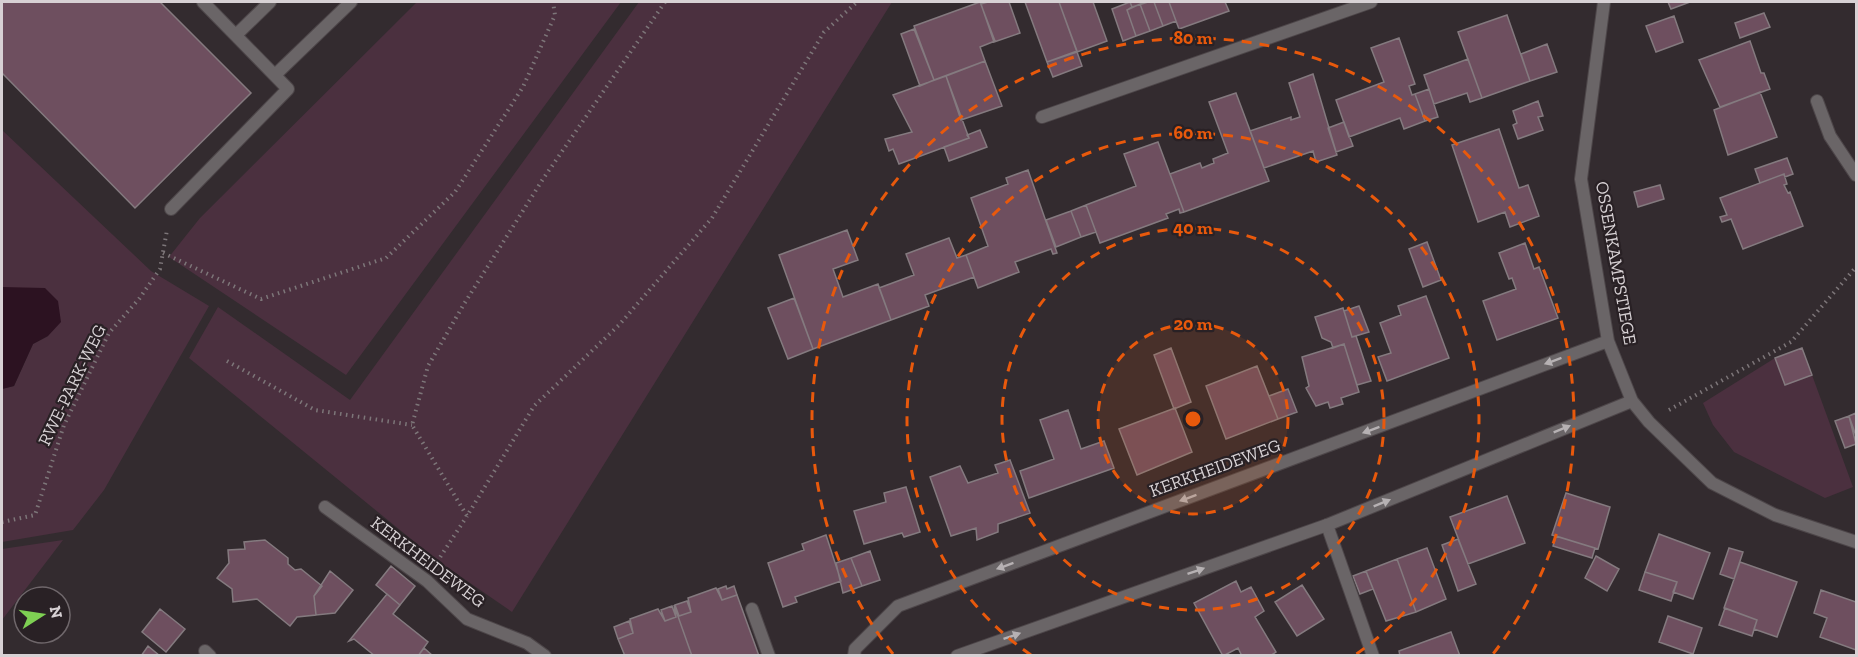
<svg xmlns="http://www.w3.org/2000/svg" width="1858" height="657" font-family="'Zilla Slab',serif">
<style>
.green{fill:#4b303f}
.water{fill:#2c1221}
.building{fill:#6e4f5f;stroke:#847a7f;stroke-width:1.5}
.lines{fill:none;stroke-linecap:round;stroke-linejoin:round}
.service-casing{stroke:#4d4649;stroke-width:14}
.minor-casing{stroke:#4d4649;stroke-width:14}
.path{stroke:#7d7679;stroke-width:4;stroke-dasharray:1.5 4.5;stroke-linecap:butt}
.service{stroke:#6a6567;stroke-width:12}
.minor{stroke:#6a6567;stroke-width:12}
.oneway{fill:#b6b1b3}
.ring{fill:none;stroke:#e8590c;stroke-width:3;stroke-dasharray:10 8}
.labels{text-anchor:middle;stroke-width:4.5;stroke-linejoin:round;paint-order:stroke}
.street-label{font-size:18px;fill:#d7d1d4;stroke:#292125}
.centre{fill:#e8590c;stroke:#292125;stroke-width:3}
.ring-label{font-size:18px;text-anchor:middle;font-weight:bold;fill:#e8590c;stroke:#292125;stroke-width:4.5;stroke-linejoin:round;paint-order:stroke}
</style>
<rect width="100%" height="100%" fill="#332b2f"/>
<path class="green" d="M417 2H621L346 375 169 257 200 218Z
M639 2H892L512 612 438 561 189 358 218 307 350 400Z
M2 130 151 271 209 306 104 490 73 530 2 542V389L14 386 33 344 48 336 10 289 2 287Z
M1775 358 1785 385 1812 375 1853 487 1825 498 1734 452 1713 425 1703 403Z
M63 540 2 620V549Z"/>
<path class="water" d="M2 287 45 288 58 301 61 322 48 336 33 344 14 386 2 389Z"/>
<path class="building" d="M2 2H160L251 93 135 208 2 73Z
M980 2 995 41 980 47 985 61 934 80 914 26Z
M988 2H1009L1020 33 994 42 981 4Z
M1025 2H1059L1077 51 1047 62Z
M1059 2H1093L1107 41 1077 52Z
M1130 2 1132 7 1127 10 1136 36 1123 41 1112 9Z
M1130 2H1148L1132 7Z
M1148 2H1154L1163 26 1150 31 1140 4Z
M1154 2H1169L1176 21 1163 26Z
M1169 2H1225L1229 11 1179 29Z
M1668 2H1690L1671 9Z
M1140 4 1150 31 1136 36 1127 10Z
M1764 13 1770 27 1740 38 1735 23Z
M1507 15 1530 81 1482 98 1458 32Z
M1674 16 1683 42 1656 52 1646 26Z
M914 29 934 80 920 86 901 34Z
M1399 38 1415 84 1409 86 1412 95 1415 94 1425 121 1404 129 1400 118 1349 137 1336 100 1384 82 1371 48Z
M1750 41 1761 73H1764L1770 89 1720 107 1699 60Z
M1547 44 1557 72 1530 81 1521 54Z
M1077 52 1082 66 1053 77 1047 62Z
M1468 59 1482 98 1470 102 1467 93 1434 104 1424 75Z
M985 61 1002 106 961 120 946 76Z
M1313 74 1337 155 1316 162 1313 151 1264 168 1250 131 1291 117V120L1300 117 1289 83Z
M946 76 969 138 899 164 893 149 889 151 885 139 912 132 893 95Z
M1429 89 1438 117 1425 121 1415 94Z
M1760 92 1777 137 1728 155 1714 110Z
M1236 93 1269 181 1184 212 1170 174 1200 163 1202 168 1214 163 1213 159 1228 153 1209 102Z
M1538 101 1543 116 1538 117 1543 130 1518 139 1513 125 1517 123 1513 111Z
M1344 122 1353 146 1336 152 1328 128Z
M1499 129 1519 188 1528 185 1539 216 1510 227 1505 212 1478 222 1452 145Z
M980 130 987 147 949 161 944 147 969 138 967 135Z
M1158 142 1184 212 1180 213 1179 209 1166 214 1168 218 1100 243 1086 205 1136 186 1124 154Z
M1787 158 1793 174 1785 177 1784 174 1760 183 1755 169Z
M1028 170 1057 253 1053 254 1051 249 1015 262 1019 272 978 288 966 255 988 246 971 198 1008 184 1006 178Z
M1784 174 1787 184 1784 185 1788 193 1790 192 1803 226 1743 249 1731 219 1722 222 1720 217 1727 215 1720 198Z
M1660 185 1664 199 1638 207 1634 192Z
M1086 205 1096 232 1081 237 1071 211Z
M1071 211 1081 237 1056 247 1046 220Z
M847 230 858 260 833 269 843 297 878 284 891 320 813 349 779 255Z
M949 238 957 258 966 255 974 277 925 295 929 306 891 320 879 288 914 275 906 254Z
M1427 242 1441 280 1423 287 1409 249Z
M1525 243 1534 269 1539 267 1558 318 1497 340 1483 301 1516 289 1512 278 1509 279 1499 253Z
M1426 296 1449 358 1387 381 1378 357 1391 353 1380 323 1401 315 1398 306Z
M794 298 813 349 788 359 768 308Z
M1359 306 1369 332 1352 337 1344 311Z
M1343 308 1352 337 1356 336 1371 381 1357 385 1344 344 1333 348 1331 342 1322 338 1315 317Z
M1344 344 1359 392 1341 398 1343 404 1330 408 1328 402 1316 406 1306 388 1309 386 1302 357Z
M1171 348 1191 402 1174 409 1154 355Z
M1802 348 1812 375 1785 385 1775 358Z
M1257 366 1278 419 1226 439 1206 386Z
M1288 389 1297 412 1278 419 1269 396Z
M1175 408 1192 452 1137 475 1119 429Z
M1068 410 1081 449 1104 441 1114 468 1029 498 1020 471 1054 459 1040 420Z
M1856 413V436L1849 416Z
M1849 416 1856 444 1845 448 1835 421Z
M1010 460 1030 513 998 524V532L977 540 976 528 951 536 930 477 960 466 968 483 998 473 995 465Z
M906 487 920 532 904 537 902 533 864 544 854 511 886 502 884 493Z
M1566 493 1610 507 1598 549 1552 535Z
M1507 496 1525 543 1468 564 1450 517Z
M1659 534 1710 553 1693 599 1673 592 1677 582 1645 572Z
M826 535 841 581 795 597 797 602 783 607 768 563 804 550 802 544Z
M1556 536 1595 548 1592 558 1553 546Z
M1458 539 1476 584 1458 591 1442 545Z
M265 540 288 558V564L295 570 301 569 322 586 314 596 316 615 297 617 290 626 257 599 233 602 232 589 217 578 229 563 228 550 245 549 244 542Z
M1427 548 1446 599 1416 612 1397 559Z
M1729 548 1743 552 1734 579 1720 574Z
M870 551 880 580 862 586 851 558Z
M1596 556 1619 569 1607 591 1585 578Z
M851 558 862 586 843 593 836 563Z
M1397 559 1416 612 1386 621 1366 571Z
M1740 562 1797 582 1777 637 1754 629 1757 620 1724 608Z
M391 566 415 586 400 605 376 585Z
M330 571 353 590 335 613 316 615 314 596Z
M1366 571 1373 589 1360 594 1353 576Z
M1645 572 1677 582 1671 601 1639 590Z
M1236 581 1241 592 1251 587 1264 611 1255 617 1276 652 1270 656H1242L1238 648 1223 656 1194 603Z
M1302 585 1324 619 1297 636 1275 602Z
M726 586 727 589 734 586 737 595 722 600 718 589Z
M716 588 722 600 737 595 759 656H692L674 605 679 616 691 612 688 598Z
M1821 590 1856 602V650L1820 637 1827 618 1814 613Z
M387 594 400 605 393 614 428 642 418 656H375L354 639 349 641Z
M687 601 691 612 679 616 675 605Z
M674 605 692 656H625L618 639 633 633 630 619 658 609 665 621 676 617Z
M672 606 676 617 665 621 661 610Z
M1725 608 1757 620 1752 636 1719 625Z
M160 609 185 629 166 652 142 632Z
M1668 616 1702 628 1693 654 1659 642Z
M629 621 633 633 618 639 614 627Z
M1451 632 1460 656H1400L1399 651Z
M148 646 160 656H141Z
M424 648 433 656H418Z"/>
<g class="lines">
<g class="service-casing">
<path id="service" d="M236 35 270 2
M275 75 351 2
M171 209 288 89 203 2
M1327 525 1373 656"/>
</g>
<g class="minor-casing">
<path id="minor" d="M1604 2 1581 179 1608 341 1632 401 1649 422 1712 483 1775 515 1856 542
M1817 101 1830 136 1856 175
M1042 117 1371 2
M325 507 427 581 467 619 527 643 545 656
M752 609 769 656
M205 651 210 656
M854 656 855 649 898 606 1608 341
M957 656 1327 525 1632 401"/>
</g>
<path class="path" d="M665 2 543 179 464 304 428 366 412 425 467 516 534 406 619 325 712 218 824 32 857 2
M163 253 261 299 386 258 455 192 523 87 555 15 553 2
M227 361 315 410 412 425
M1669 410 1791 342 1856 267
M2 522 35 515 64 425 109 333 139 299 160 269 167 230
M437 562 467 516"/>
<use href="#service" class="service"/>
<use href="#minor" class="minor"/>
</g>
<defs><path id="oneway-solid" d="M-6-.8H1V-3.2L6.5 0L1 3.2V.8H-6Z" transform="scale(1.5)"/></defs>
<g class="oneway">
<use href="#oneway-solid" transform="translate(1553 361) rotate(160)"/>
<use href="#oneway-solid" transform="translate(1562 429) rotate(-22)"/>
<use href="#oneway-solid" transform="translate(1371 430) rotate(160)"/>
<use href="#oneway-solid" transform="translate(1188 498) rotate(160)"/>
<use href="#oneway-solid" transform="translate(1382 503) rotate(-22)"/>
<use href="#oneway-solid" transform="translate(1005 566) rotate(160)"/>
<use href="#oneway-solid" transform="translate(1196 571) rotate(-19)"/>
<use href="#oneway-solid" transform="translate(1012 636) rotate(-19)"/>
</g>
<circle cx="1193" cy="419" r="95" fill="#e8590c" fill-opacity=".12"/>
<g class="ring">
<circle cx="1193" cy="419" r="95"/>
<circle cx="1193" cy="419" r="191"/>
<path d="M1031 655A286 286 0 1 1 1355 655"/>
<path d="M893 654A381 381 0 1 1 1493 654"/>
</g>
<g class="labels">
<g class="street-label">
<text transform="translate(1616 263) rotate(80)" y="6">OSSENKAMPSTIEGE</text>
<text transform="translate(72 385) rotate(-64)" y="6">RWE-PARK-WEG</text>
<text transform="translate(1215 468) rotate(-20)" y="6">KERKHEIDEWEG</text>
<text transform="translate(428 562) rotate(37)" y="6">KERKHEIDEWEG</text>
</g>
</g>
<circle cx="1193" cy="419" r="9" class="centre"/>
<g class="ring-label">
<text x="1193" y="44">80 m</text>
<text x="1193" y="139">60 m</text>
<text x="1193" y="234">40 m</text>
<text x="1193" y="330">20 m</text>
</g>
<rect width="1858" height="657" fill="none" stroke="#d7d1d4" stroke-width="6"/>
<g transform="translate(42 615) rotate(78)"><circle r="28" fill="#292125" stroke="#6f676b" stroke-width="1.5"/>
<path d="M0-4.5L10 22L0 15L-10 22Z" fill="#7ed053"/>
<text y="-9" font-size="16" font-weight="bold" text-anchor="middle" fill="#d7d1d4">N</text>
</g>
</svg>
